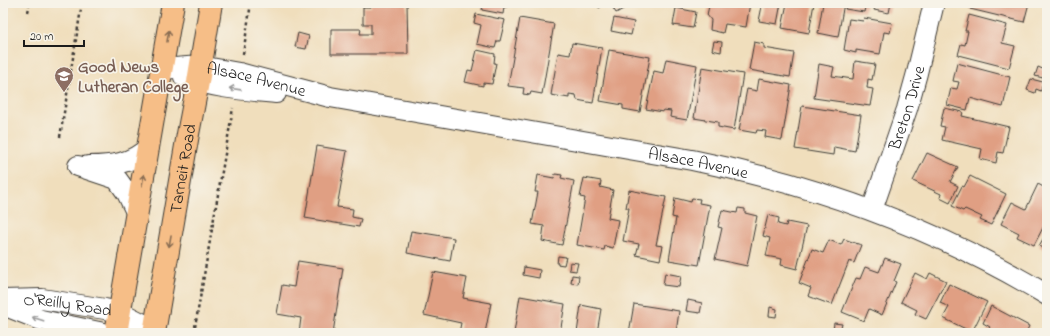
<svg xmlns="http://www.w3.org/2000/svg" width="1050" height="336" font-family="'Indie Flower',sans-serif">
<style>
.building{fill:#e09f83}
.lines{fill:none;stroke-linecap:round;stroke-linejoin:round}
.minor-casing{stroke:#3c3934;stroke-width:22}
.major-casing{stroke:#3c3934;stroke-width:24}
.path{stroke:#3c3934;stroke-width:2.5;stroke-dasharray:3 3;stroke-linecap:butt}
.minor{stroke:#fff;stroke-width:20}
.major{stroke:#f6be87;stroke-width:22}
.oneway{stroke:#896d52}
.oneway2{stroke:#999}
.labels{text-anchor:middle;stroke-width:3.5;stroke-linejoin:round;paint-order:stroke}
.education-label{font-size:17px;font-weight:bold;fill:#785e54;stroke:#f7f3e8;text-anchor:start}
.street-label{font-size:17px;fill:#1c1c1c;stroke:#f7f3e8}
</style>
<rect width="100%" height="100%" fill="#f7f3e8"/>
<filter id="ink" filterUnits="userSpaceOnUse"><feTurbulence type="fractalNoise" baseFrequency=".025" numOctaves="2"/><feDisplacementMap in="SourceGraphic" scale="8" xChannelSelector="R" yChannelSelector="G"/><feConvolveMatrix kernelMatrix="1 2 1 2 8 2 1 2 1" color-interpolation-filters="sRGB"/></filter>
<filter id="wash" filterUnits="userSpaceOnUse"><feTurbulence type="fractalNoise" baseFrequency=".012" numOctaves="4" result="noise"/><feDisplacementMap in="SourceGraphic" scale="16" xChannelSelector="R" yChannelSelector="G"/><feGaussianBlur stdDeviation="0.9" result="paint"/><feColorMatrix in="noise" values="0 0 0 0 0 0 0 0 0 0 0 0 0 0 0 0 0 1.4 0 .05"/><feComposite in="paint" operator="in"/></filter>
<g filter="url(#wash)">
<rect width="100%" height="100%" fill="#f0debc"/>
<g id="blocks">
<path class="building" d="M371 3H407L408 54H331V29H361L360 34H371V24H363V7H371Z
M476 3H508L507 7H504L503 14 482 10 483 5Z
M596 3H607L599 8Z
M610 3H634L616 13Z
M706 3H750L746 27 725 24 723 33 710 30 711 20 707 15 709 6 706 5Z
M756 3H781L777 24 759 21 762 6 756 5Z
M787 3H814L809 33 782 28Z
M823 3H844L838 37 818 33Z
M847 3H866L864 12 845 9Z
M876 3H891L889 13 874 10Z
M972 3H1029L1024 22 970 9Z
M676 8 696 12 693 28 673 25Z
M476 14 505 20 500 41H497L495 48 477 44 481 25 474 23Z
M969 15 1007 25 1002 43 1015 46 1009 68 958 55 961 44 965 45 968 31H965Z
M520 18 554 24 542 94 531 92 530 95 523 94 524 88 508 86Z
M614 18 634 22 631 35 611 31Z
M864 18 892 23 890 33 884 32 880 54 856 50V53L844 50 849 19 863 21Z
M298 33 309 36 306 49 295 47Z
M714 41 722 42 721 52 712 50Z
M754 42 764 44V48L794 53 790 77 749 70Z
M572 43 602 48 593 103 577 100 576 95 569 94V98L551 95 558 53 570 55Z
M477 50 495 54 494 63H496L492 84 483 83V86L465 82 468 70 472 71Z
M609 50 650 57 640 112 623 109V105L600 101Z
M666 59 697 65 687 120 670 117 671 111 663 110V112L646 109 654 71 663 73Z
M855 61 875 64 872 80 868 79 867 88 873 89 870 106 814 98 819 64 834 67 832 76 853 79Z
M957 63 1010 77 1003 107 970 98 967 110 947 105 951 88 957 89 959 82 953 81Z
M702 67 743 74 734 130 718 127V122L694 118Z
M1038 67 1045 70 1043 78 1035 76Z
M759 79 791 85 782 140 765 137 766 131 757 130 756 133 739 130 747 89 757 91Z
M1031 79 1043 82 1041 91 1036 89 1035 93 1027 90Z
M802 106 861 115 855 151 834 147 833 155 795 149Z
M944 108 963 112 962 116 1009 127 1003 153 998 152 996 163 980 159 982 149 942 140 945 127 940 126Z
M317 146 347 151 337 207 353 209 352 217 361 219 359 227 305 218Z
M927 153 958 167 950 182 958 186 950 203 940 198 941 194 913 181Z
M555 174 562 175 561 178 574 181 562 245 542 241 544 226 532 224 538 192H535L538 175 554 178Z
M970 176 1006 194 991 225 980 220 982 217 965 209 963 211 952 206 962 186 964 187Z
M584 178 601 181 600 187 613 190 608 218 618 220 613 248 605 246 604 250 577 245 585 198 580 197Z
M1038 184 1047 189V220L1034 245 1017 237 1019 233 1001 224 1012 202 1026 209Z
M629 190 666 197 656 245 663 246 660 260 636 255 639 244 623 241 629 208H626Z
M675 198 691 202 692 198 700 199 699 203 710 205 699 265 669 260 676 218 672 217Z
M738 208 745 209V213L757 216 747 266 715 259 722 228 718 227 722 210 737 213Z
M768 215 779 218 778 224 786 226 787 222 807 226 797 269 781 265 782 259 766 256 770 238 763 236Z
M411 231 454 238 450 261 407 253Z
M1047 232V251L1039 246Z
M844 239 861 245 854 263 849 261 832 305 808 296 811 288 799 283 812 249 823 253 829 240 841 245Z
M558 256 566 257 564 265 557 264Z
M885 258 901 264 894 281 896 282 882 315 869 309 864 321 842 312 856 278 860 279 865 267 879 272Z
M298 261 343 268 333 333H299L301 318 277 314 282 285 294 287Z
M570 262 578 263 576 271 569 270Z
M524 267 540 270 539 278 523 275Z
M433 272 467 278 463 298 491 303 485 333H459L461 323 424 315Z
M665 273 681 276 679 287 663 285Z
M915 273 927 279 930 273 946 281 926 319 915 314 917 310 901 302Z
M572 275 579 276 578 284 571 283Z
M949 284 987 302 972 332 943 318 949 307 940 303Z
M520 296 565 304 560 333H514Z
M688 300 702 303 700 313 686 311Z
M634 304 679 311 676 333H629Z
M581 305 601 309 597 333H577Z
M991 306 1029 326 1026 333H986L990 327 983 323Z
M770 307 777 309 776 317 769 316Z
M834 323 842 324 840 332 833 331Z
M683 330 698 332V333H683Z"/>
</g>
</g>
<g filter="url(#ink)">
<use href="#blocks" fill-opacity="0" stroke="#3c3934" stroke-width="1"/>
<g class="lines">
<g class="minor-casing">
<g id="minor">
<path id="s1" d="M162 69 200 66 239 73 330 97 692 160C816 185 938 229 1047 295"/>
<path d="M184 77C213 88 245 90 276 93"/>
<path d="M78 166 117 179 127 193 137 214"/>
<path d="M88 166C112 166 131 164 149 147"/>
<path id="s2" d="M872 210 907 109 917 73 934 3"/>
<path id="s3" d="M3 300 42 299 105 309 120 312 155 330"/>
<path d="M3 305 41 320 104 333"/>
</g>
</g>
<g class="major-casing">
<g id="major">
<path d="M116 333 173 3"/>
<path id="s4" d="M154 333 188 134 198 82 211 3"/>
</g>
</g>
<path class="path" d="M28 12 30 3
M243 54 251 3
M60 137 82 3
M194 333 233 108"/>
<use href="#minor" class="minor"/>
<use href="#major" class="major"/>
</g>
<defs><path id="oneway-shaft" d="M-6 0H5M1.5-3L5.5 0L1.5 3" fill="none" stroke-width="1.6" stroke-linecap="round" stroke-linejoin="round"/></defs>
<g class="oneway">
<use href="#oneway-shaft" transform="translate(168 36) rotate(-80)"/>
<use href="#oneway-shaft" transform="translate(143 180) rotate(-80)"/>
<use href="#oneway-shaft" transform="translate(170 241) rotate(100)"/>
</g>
<g class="oneway2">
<use href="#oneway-shaft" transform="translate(235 89) rotate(-172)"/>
<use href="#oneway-shaft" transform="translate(38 319) rotate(-162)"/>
</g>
</g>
<defs>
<g id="school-pin" transform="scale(1)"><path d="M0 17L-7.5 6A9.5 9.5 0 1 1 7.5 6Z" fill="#8d6e63" stroke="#f7f3e8"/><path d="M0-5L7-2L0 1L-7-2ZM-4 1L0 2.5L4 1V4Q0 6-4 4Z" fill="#fff"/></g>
</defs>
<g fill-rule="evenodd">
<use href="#school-pin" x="64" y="76"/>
</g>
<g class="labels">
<g class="education-label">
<text x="78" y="72">Good News<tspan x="78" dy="20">Lutheran College</tspan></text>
</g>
<g class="street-label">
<text dy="6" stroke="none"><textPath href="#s1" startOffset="96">Alsace Avenue</textPath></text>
<text dy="6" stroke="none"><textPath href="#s2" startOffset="108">Breton Drive</textPath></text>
<text dy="6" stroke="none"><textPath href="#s1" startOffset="546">Alsace Avenue</textPath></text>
<text dy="6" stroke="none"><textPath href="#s4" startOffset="167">Tarneit Road</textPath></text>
<text dy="6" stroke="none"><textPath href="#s3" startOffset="65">O'Reilly Road</textPath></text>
</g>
</g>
<rect width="1050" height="336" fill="none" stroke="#f7f3e8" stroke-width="16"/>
<path d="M24 40v6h60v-6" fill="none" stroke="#1c1c1c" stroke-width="2"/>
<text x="30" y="40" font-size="12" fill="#1c1c1c" stroke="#f7f3e8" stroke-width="3" paint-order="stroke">20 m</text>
</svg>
